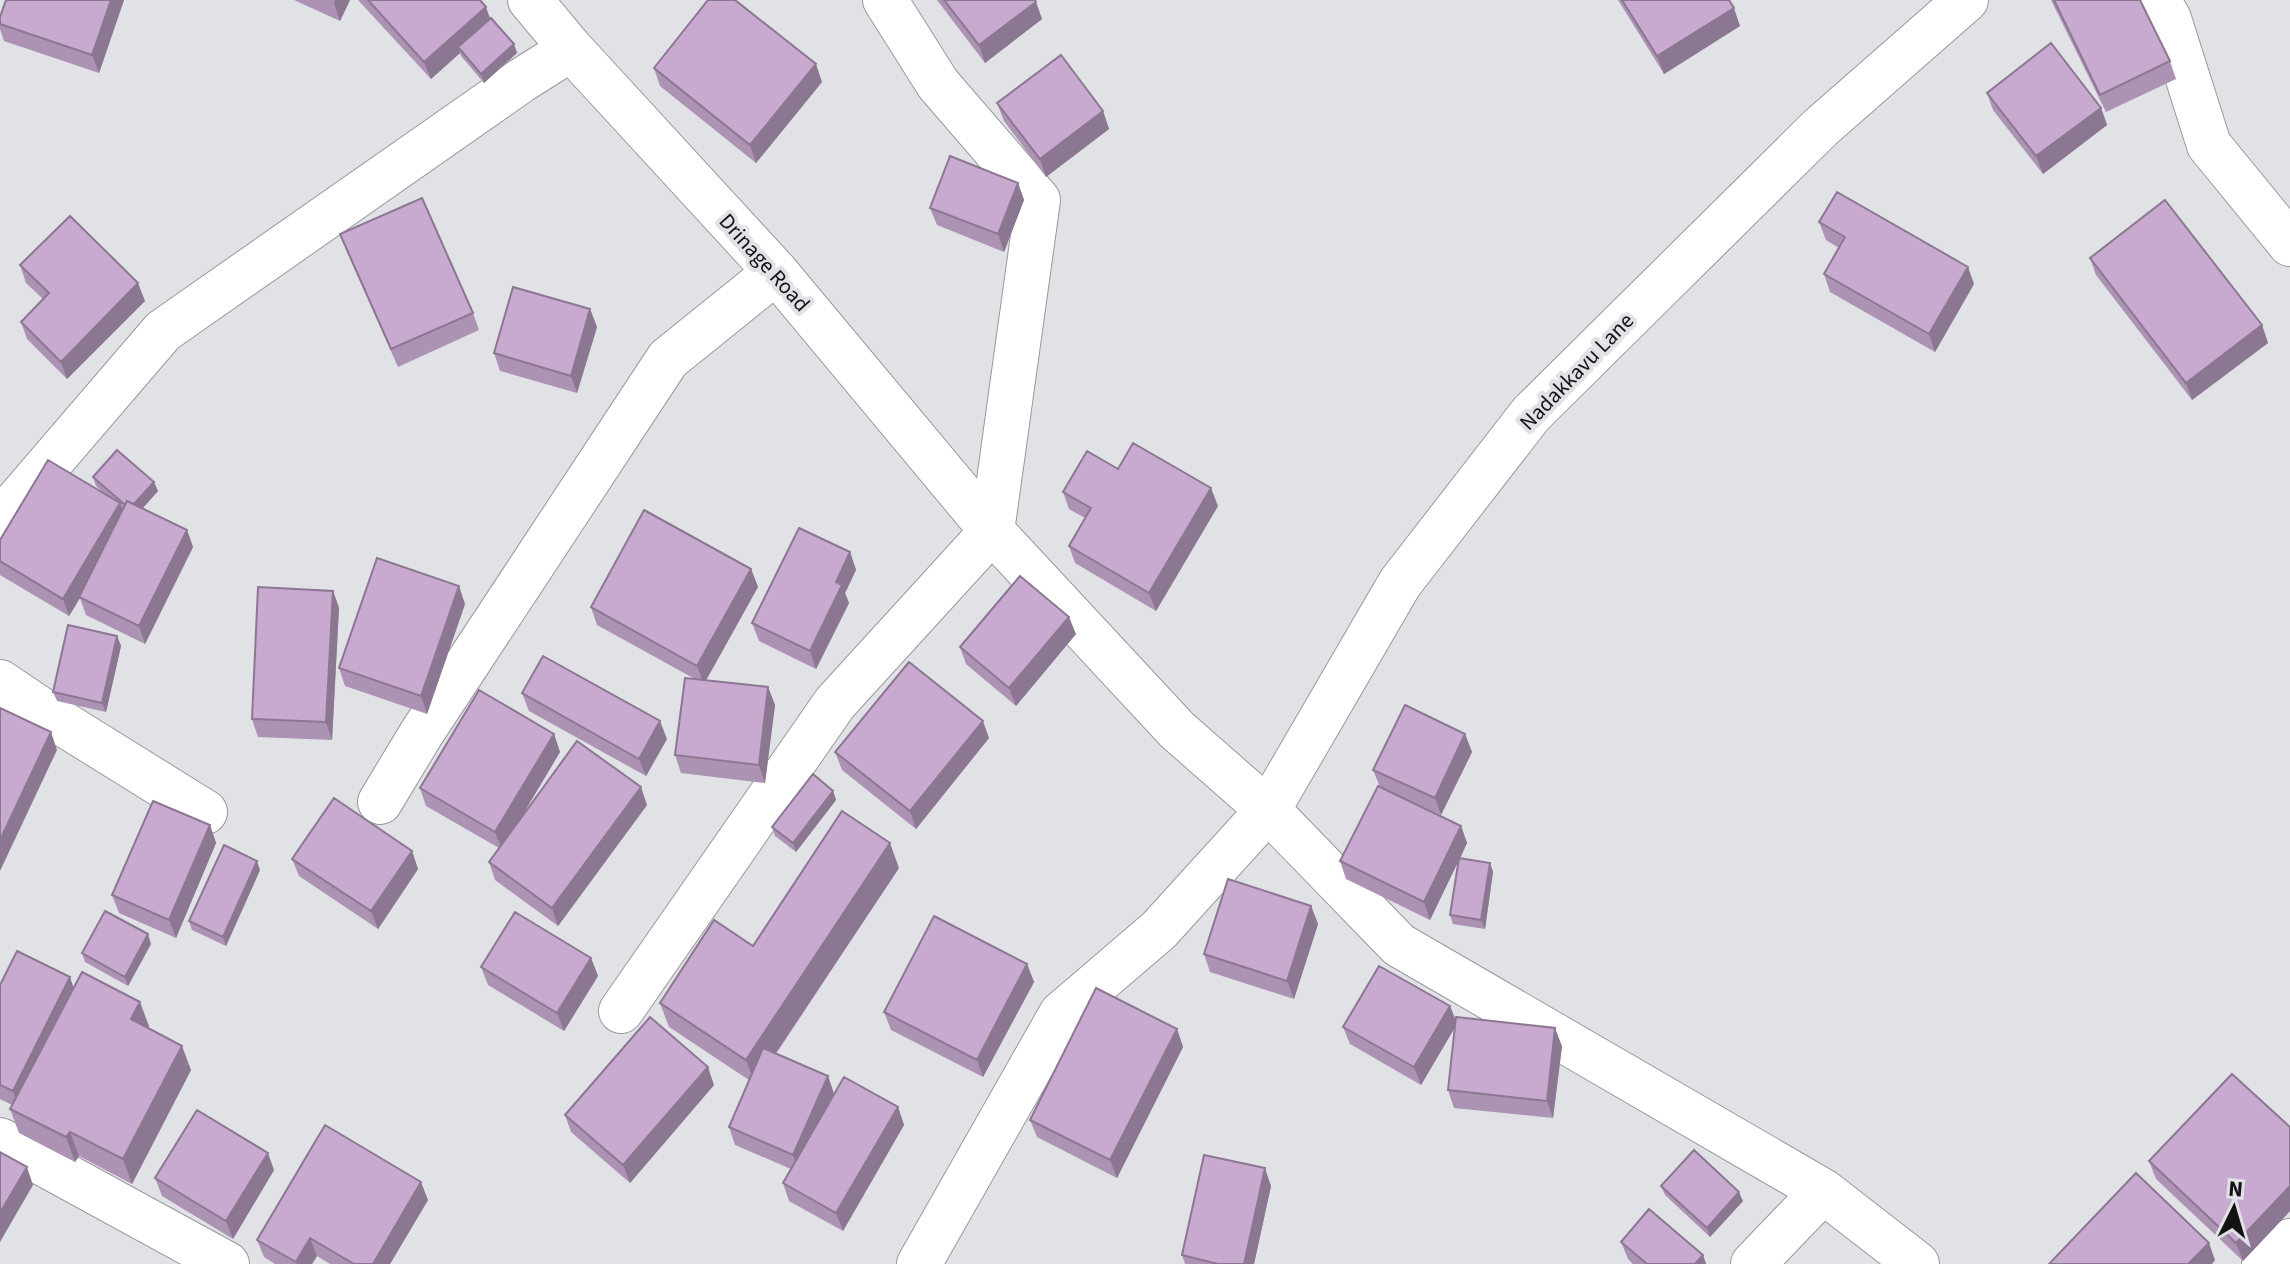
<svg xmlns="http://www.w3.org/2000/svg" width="2290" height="1264" font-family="'Source Sans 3',sans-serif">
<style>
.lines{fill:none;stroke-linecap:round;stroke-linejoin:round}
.minor-casing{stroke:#98999d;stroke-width:46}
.minor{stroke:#fff;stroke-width:44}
.wall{fill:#ac92b3}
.shaded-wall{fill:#8c7792}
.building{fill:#c8aad0;stroke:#8c7792;stroke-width:2}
.labels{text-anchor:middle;stroke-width:8;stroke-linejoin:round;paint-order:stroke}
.street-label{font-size:22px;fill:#131315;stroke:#e0e2e6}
</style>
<rect width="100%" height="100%" fill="#e0e2e6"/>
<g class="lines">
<g class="minor-casing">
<path id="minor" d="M530 0 571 49 776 272 992 531 1177 730 1268 810 1399 945 1823 1191 1917 1264
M2158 0 2169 19 2209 145 2290 244
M0 521 163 331 522 80 571 49
M0 682 49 715 205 812
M380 802 421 734 668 359 776 272
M621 1011 835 703 992 531 1038 200 938 84 885 0
M0 1140 227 1264
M919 1264 1061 1014 1159 930 1268 810 1400 583 1531 414 1820 128 1966 0
M1753 1264 1823 1191
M2264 1264 2290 1241"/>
</g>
<use href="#minor" class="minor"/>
</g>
<path class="wall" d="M124 0 99 73 4 41 0 29V17Z
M294 0H350L340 21Z
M358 0H480L490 19 514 44 517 53 484 83 461 56 460 53 431 79Z
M937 0H1035L1042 19 985 63Z
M1618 0H1729L1740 26 1664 74Z
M2051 0H2140L2170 61 2176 79 2106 112Z
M654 68 822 82 756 163 660 86Z
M1987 93 2101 108 2107 125 2043 174 1993 110Z
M997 103 1103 111 1109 129 1046 177 1004 121Z
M1018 183 1024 200 1004 252 937 225 930 208Z
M1819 222 1974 284 1935 352 1830 292 1824 274 1839 248 1826 240Z
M340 234 473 313 479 330 398 367 347 252Z
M2090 258 2262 325 2268 343 2192 400 2096 275Z
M20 265 145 301 67 379 27 339 21 322 43 299 26 283Z
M590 309 597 327 577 393 500 371 494 353Z
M1118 469 1218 506 1156 611 1075 563 1069 546 1085 518 1069 509 1063 492Z
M93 477 158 491 143 508 187 530 193 547 145 644 86 615 80 598 69 616 0 575V540L104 494 96 486Z
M850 552 856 570 845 593 849 603 816 669 759 641 752 623Z
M751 569 758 587 706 680 768 687 775 705 765 783 681 773 675 755 695 679 597 625 591 607Z
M333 591 339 608 332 740 258 737 252 719Z
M465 604 427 714 345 686 339 668Z
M1076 634 1016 706 966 664 960 647Z
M117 636 121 646 106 712 57 701 53 692Z
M522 693 667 739 646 776 529 711Z
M554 734 560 752 520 819 647 805 558 926 495 880 489 862 499 848 426 806 420 788Z
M1465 734 1472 752 1441 815 1406 799 1461 826 1467 843 1460 859 1490 863 1493 872 1485 929 1453 924 1450 915 1458 862 1430 920 1346 879 1340 861 1380 787 1373 770Z
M989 738 916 829 842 770 835 752Z
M833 791 836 800 796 852 775 836 772 827Z
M210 825 216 843 176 938 119 913 112 895Z
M412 851 418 869 378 929 299 876 292 859Z
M899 868 776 1054 828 1076 834 1094 898 1107 904 1125 843 1231 789 1201 783 1183 791 1169 735 1145 729 1127 749 1080 669 1027 660 1003 753 946Z
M260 870 226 946 192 930 189 921Z
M1311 906 1318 924 1294 999 1210 972 1204 954Z
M151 944 128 986 85 962 82 953Z
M591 958 598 976 564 1031 488 985 481 967Z
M1027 964 1034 982 983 1077 891 1030 884 1012Z
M70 977 73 988 149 1026 148 1028 191 1070 132 1184 79 1156 75 1162 19 1133 10 1109 12 1105 0 1099V985Z
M1450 1006 1456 1021 1562 1046 1553 1118 1454 1108 1448 1090 1455 1027 1421 1085 1350 1044 1343 1027Z
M1177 1029 1183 1047 1117 1178 1037 1137 1030 1120Z
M714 1085 630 1183 571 1132 565 1115Z
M2290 1127V1211L2243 1261 2156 1179 2149 1161Z
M274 1170 233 1239 162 1196 155 1178Z
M1271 1186 1254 1264H1185L1182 1255Z
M1661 1186 1743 1201 1710 1237 1665 1195Z
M428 1200 390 1264H330L317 1256 312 1264H275L264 1257 257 1240Z
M1621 1242 1703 1255 1706 1264H1633L1628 1259Z"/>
<path class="shaded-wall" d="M111 0H124L99 73 92 55Z
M335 0H350L340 21 334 3Z
M1036 2 1042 19 985 63 979 45Z
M486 7 492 24 458 47 460 53 431 79 424 62Z
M1734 8 1740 26 1664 74 1657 56Z
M514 44 517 53 484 83 481 74Z
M816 64 822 82 756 163 750 145Z
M2101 108 2107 125 2043 174 2036 156Z
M1103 111 1109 129 1046 177 1040 159Z
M1018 183 1024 200 1004 252 998 234Z
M1968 267 1974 284 1935 352 1929 334Z
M138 283 145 301 67 379 61 362Z
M590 309 597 327 577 393 571 376Z
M2262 325 2268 343 2192 400 2186 383Z
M154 482 158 491 133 519 130 510Z
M1211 488 1218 506 1156 611 1149 593Z
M120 503 127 521 69 616 63 599Z
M187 530 193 547 145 644 139 626Z
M850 552 856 570 845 593 849 603 816 669 810 651 836 582Z
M751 569 758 587 704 684 697 666Z
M459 586 465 604 427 714 421 696Z
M333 591 339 608 332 740 326 722Z
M1069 617 1076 634 1016 706 1009 688Z
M117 636 121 646 106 712 102 703Z
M768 687 775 705 765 783 759 765Z
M660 721 667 739 646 776 639 759Z
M983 721 989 738 916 829 910 811Z
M51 732 57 750 0 871V840Z
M554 734 560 752 502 850 495 832Z
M1465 734 1472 752 1441 815 1435 798Z
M641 787 647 805 558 926 552 908Z
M833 791 836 800 796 852 793 843Z
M210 825 216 843 176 938 169 920Z
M1461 826 1467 843 1430 920 1424 902Z
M890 843 899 868 755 1084 746 1060Z
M412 851 418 869 378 929 371 911Z
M257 861 260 870 226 946 223 937Z
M1490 863 1493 872 1485 929 1481 920Z
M1311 906 1318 924 1294 999 1287 981Z
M148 934 151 944 128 986 125 977Z
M591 958 598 976 564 1031 557 1013Z
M1027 964 1034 982 983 1077 977 1060Z
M70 977 76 995 19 1109 13 1091Z
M140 1002 149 1026 140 1044 131 1019Z
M1450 1006 1457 1024 1421 1085 1414 1067Z
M1555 1028 1562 1046 1553 1118 1547 1101Z
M1177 1029 1183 1047 1117 1178 1110 1160Z
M182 1046 191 1070 132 1184 123 1159Z
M708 1067 714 1085 630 1183 623 1165Z
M828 1076 834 1094 800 1173 793 1155Z
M898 1107 904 1125 843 1231 836 1213Z
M70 1132 79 1156 75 1162 66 1137Z
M268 1153 274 1170 233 1239 226 1221Z
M27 1167 33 1185 0 1242V1213Z
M1265 1168 1271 1186 1254 1264H1244Z
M421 1182 428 1200 390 1264H373Z
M2290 1186V1211L2243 1261 2236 1243Z
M1739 1192 1743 1201 1710 1237 1707 1228Z
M310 1238 317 1256 312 1264H297L296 1262Z
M2209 1243 2215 1260 2212 1264H2188Z
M1703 1255 1706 1264H1695Z"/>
<path class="building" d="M6 0H111L92 55 0 24V17Z
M368 0H480L486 7 424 62Z
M708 0H735L816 64 750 145 654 68Z
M944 0H1035L1036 2 979 45Z
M1622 0H1729L1734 8 1657 56Z
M2054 0H2140L2170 61 2100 95Z
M491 18 514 44 481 74 458 47Z
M2051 43 2101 108 2036 156 1987 93Z
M1061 55 1103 111 1040 159 997 103Z
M950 156 1018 183 998 234 930 208Z
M1837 192 1968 267 1929 334 1824 274 1845 237 1819 222Z
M422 198 473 313 391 349 340 234Z
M2165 200 2262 325 2186 383 2090 258Z
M70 216 138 283 61 362 21 322 49 293 20 265Z
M513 287 590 309 571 376 494 353Z
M1133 443 1211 488 1149 593 1069 546 1091 508 1063 492 1087 451 1118 469Z
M117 450 154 482 134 504 127 501 125 505 93 477Z
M48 460 120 503 63 599 0 561V540Z
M127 501 187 530 139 626 79 597Z
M644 510 751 569 697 666 591 607Z
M799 528 850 552 836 582 842 585 810 651 752 623Z
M377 558 459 586 421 696 339 668Z
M1020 576 1069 617 1009 688 960 647Z
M258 587 333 591 326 722 252 719Z
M68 625 117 636 102 703 53 692Z
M543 656 660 721 639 759 522 693Z
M909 662 983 721 910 811 835 752Z
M685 678 768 687 759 765 675 755Z
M479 690 554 734 495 832 420 788Z
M1405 705 1465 734 1435 798 1373 770Z
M0 708 51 732 0 840Z
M577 741 641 787 552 908 489 862Z
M813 774 833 791 793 843 772 827Z
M1378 786 1461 826 1424 902 1340 861Z
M334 798 412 851 371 911 292 859Z
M153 801 210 825 169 920 112 895Z
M842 811 890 843 746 1060 660 1003 714 920 753 946Z
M224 845 257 861 223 937 189 921Z
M1459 858 1490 863 1481 920 1450 915Z
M1228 879 1311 906 1287 981 1204 954Z
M105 911 148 934 125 977 82 953Z
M515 912 591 958 557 1013 481 967Z
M934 916 1027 964 977 1060 884 1012Z
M17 951 70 977 13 1091 0 1085V985Z
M1379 966 1450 1006 1414 1067 1343 1027Z
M82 972 140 1002 131 1019 182 1046 123 1159 70 1132 66 1137 10 1109Z
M1096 988 1177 1029 1110 1160 1030 1120Z
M650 1017 708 1067 623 1165 565 1115Z
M1456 1017 1555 1028 1547 1101 1448 1090Z
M763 1048 828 1076 793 1155 729 1127Z
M2232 1074 2290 1127V1186L2236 1243 2149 1161Z
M844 1077 898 1107 836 1213 783 1183Z
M197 1110 268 1153 226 1221 155 1178Z
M325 1125 421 1182 373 1264H354L310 1238 296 1262 257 1240Z
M1694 1150 1739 1192 1707 1228 1661 1186Z
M0 1152 27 1167 0 1213Z
M1204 1155 1265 1168 1244 1264H1218L1182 1255Z
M2136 1173 2209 1243 2188 1264H2049Z
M1649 1209 1703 1255 1695 1264H1647L1621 1242Z"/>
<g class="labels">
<g class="street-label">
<text transform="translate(765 262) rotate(48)" y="8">Drinage Road</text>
<text transform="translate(1576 371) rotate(-46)" y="8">Nadakkavu Lane</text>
</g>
</g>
<g transform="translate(2234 1208) rotate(5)" stroke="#e0e2e6" stroke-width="6" paint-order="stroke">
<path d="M0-6L14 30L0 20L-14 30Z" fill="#131315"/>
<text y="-12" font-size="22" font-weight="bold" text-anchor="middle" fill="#131315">N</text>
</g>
</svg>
